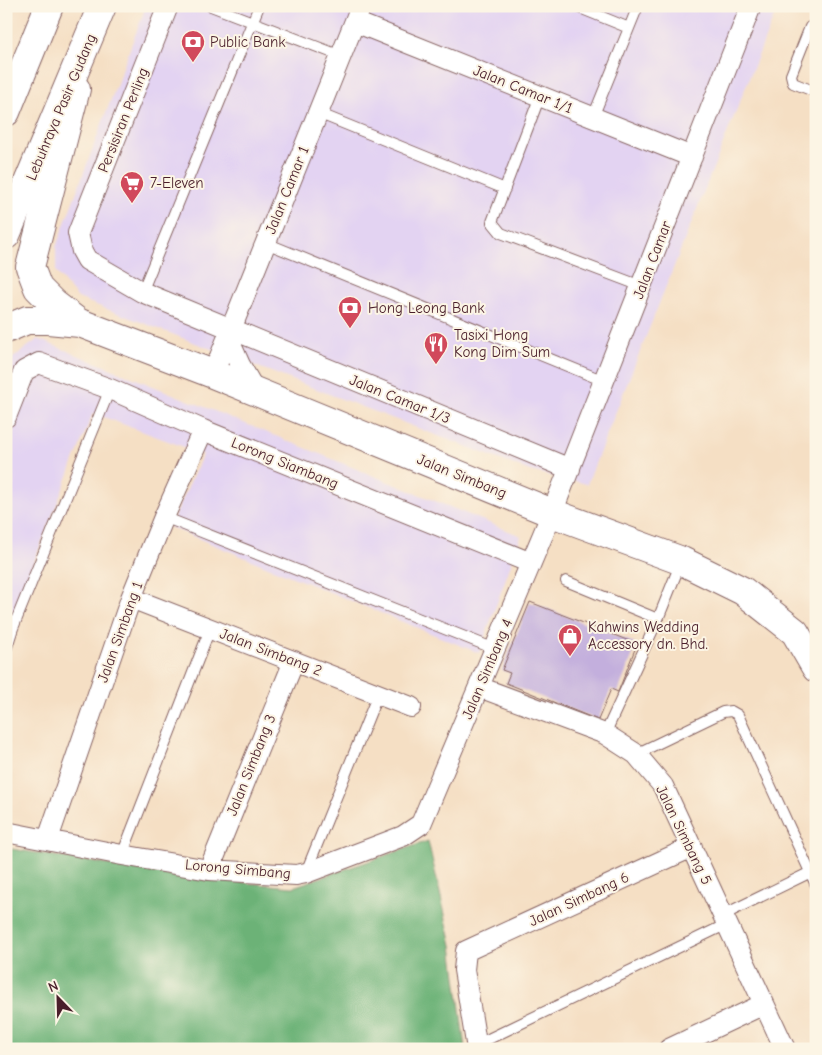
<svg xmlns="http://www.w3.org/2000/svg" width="822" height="1055" font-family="'Comic Neue',sans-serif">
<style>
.built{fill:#e3d3f2}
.forest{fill:#6cb277;stroke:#5b6851}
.building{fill:#c3afdd}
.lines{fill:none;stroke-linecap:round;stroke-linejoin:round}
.lane-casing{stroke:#866261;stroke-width:12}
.street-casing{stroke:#866261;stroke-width:22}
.secondary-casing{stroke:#866261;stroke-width:30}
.highway-casing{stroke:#866261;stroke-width:30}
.lane{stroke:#fff;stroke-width:10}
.street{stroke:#fff;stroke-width:20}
.secondary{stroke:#fff;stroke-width:28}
.highway{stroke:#fff;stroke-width:28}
.labels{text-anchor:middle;stroke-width:4;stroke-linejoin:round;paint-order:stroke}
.poi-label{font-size:15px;fill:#4a1f2b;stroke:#fcf5e5;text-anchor:start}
.street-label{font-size:15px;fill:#4a1f2b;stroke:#fcf5e5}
</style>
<rect width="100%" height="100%" fill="#fcf5e5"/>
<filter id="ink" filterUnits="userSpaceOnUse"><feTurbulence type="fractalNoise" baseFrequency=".02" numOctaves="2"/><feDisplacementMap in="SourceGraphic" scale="10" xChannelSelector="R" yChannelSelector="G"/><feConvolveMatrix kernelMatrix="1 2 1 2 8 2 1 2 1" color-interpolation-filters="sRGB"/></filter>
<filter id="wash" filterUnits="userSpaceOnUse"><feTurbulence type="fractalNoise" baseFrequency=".0096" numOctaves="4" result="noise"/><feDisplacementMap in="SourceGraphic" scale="20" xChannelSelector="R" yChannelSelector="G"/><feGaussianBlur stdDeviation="1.12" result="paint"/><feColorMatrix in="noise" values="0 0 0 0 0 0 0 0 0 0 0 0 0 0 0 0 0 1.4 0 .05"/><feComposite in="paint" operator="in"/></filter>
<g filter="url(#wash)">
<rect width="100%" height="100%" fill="#f5dfc4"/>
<path class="built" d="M146 6H778L587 484 530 471 78 298 56 272V247Z
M38 339 521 536 479 653 170 527 203 454 93 413 6 632V375L13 358Z"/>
<path class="forest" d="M428 841 452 945 465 1049H6V848L190 878 293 887Z"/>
<g id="blocks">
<path class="building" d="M530 602 637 644 618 692 611 689 598 720 506 683 510 673 502 670Z"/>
</g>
</g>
<g filter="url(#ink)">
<use href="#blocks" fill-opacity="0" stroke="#866261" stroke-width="1"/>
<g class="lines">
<g class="lane-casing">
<path id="lane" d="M211 6 341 56
M575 6 629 28
M816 24 810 27 791 75 793 83 816 92
M540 96 492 222 501 233 641 286
M318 113 505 189
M593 117 638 6
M266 243 604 381
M142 292 259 6
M164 517 495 649
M566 581 658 619
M6 650 13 628 110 389
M605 734 658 619 681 562
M636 754 723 712 731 711 738 715 816 885
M122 855 210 629
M306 872 378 694
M723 915 815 870
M476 1045 727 924"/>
</g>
<g class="street-casing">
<path id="street" d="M168 6 78 233 82 251 87 260 142 292 570 469
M355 22 692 157
M231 329 232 347 240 365 255 391
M213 374 361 6
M6 417 24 371 39 363 110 389 203 430 531 563
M131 598 411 707
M479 687 605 734 636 754 663 786 785 1049
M6 832 122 855 209 870 296 875 306 873 403 836 421 824 552 513 751 6
M48 839 131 598 164 517 203 430
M209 870 294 661
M477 1049 464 970 466 951 692 847
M669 1049 764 1004"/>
</g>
<g class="secondary-casing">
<path id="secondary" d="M76 89 30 267 38 288 54 304 79 323
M6 329 27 320H48L80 323 213 374 552 513 682 561 743 591 795 632 816 668"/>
</g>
<g class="highway-casing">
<path id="highway" d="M6 112 49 6
M6 235 102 6"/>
</g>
<use href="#lane" class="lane"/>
<use href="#street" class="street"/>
<use href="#secondary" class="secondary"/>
<use href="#highway" class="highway"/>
</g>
</g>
<defs>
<g id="bank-pin" transform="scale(1.25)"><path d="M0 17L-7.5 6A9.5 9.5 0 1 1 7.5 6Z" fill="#d1495b" stroke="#fcf5e5"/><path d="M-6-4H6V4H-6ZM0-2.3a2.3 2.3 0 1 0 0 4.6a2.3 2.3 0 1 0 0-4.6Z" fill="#fff"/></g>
<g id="supermarket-pin" transform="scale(1.25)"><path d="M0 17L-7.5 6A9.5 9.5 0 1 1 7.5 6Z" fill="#d1495b" stroke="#fcf5e5"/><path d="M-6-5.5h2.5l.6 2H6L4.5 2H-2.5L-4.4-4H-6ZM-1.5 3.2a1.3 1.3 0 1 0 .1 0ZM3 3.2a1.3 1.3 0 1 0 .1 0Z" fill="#fff"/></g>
<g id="restaurant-pin" transform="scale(1.25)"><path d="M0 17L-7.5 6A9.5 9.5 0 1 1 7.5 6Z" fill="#d1495b" stroke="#fcf5e5"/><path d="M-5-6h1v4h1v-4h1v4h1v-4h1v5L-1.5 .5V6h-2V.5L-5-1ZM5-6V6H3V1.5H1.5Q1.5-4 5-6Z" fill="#fff"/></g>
<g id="shop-pin" transform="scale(1.25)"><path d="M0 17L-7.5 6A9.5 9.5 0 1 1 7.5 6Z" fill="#d1495b" stroke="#fcf5e5"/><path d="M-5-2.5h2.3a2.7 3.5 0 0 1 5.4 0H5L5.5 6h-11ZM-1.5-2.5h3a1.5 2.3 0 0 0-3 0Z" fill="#fff"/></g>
</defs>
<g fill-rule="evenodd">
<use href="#bank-pin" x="193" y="42"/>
<use href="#supermarket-pin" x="132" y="183"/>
<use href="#bank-pin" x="350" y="308"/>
<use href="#restaurant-pin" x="436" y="344"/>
<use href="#shop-pin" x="570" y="636"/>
</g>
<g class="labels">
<g class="poi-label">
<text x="210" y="47">Public Bank</text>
<text x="150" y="188">7-Eleven</text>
<text x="368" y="313">Hong Leong Bank</text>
<text x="454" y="340">Tasixi Hong<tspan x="454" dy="17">Kong Dim Sum</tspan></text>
<text x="588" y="632">Kahwins Wedding<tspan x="588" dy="17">Accessory dn. Bhd.</tspan></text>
</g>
<g class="street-label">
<text transform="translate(523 89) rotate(22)" y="5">Jalan Camar 1/1</text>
<text transform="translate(61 107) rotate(-67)" y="5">Lebuhraya Pasir Gudang</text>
<text transform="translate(123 120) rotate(-68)" y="5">Persisiran Perling</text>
<text transform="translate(287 190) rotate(-68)" y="5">Jalan Camar 1</text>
<text transform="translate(652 260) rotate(-69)" y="5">Jalan Camar</text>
<text transform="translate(400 399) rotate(22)" y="5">Jalan Camar 1/3</text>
<text transform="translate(285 463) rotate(22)" y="5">Lorong Siambang</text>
<text transform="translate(462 476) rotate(22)" y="5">Jalan Simbang</text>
<text transform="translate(120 632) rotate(-70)" y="5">Jalan Simbang 1</text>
<text transform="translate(271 652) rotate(21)" y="5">Jalan Simbang 2</text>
<text transform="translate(487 669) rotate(-67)" y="5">Jalan Simbang 4</text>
<text transform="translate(251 765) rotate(-68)" y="5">Jalan Simbang 3</text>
<text transform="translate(684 835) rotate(64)" y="5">Jalan Simbang 5</text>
<text transform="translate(238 869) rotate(5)" y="5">Lorong Simbang</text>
<text transform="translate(579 899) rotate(-25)" y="5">Jalan Simbang 6</text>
</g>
</g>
<rect width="822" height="1055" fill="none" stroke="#fcf5e5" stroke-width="25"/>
<g transform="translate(58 998) rotate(337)" stroke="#fcf5e5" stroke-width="4" paint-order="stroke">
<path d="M0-4L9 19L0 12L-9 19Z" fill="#4a1f2b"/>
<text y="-8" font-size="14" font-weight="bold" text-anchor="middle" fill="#4a1f2b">N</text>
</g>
</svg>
